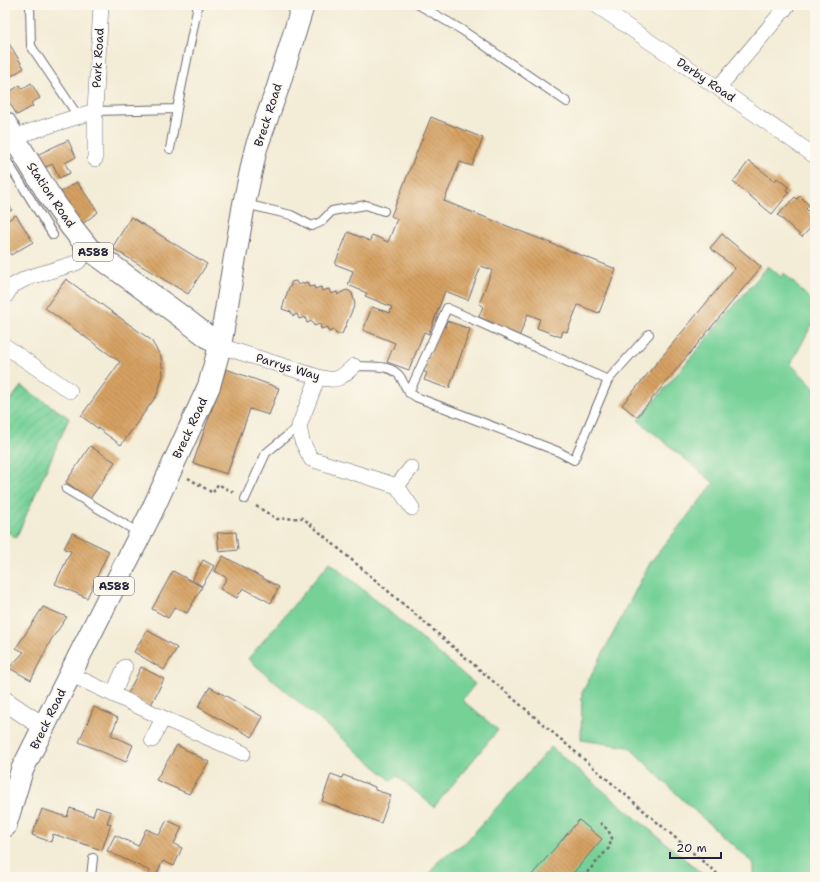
<svg xmlns="http://www.w3.org/2000/svg" width="820" height="882" font-family="'Shantell Sans',sans-serif">
<style>
.green{fill:#76d197;stroke:#4c7a69}
.garden{fill:url(#garden-furrows);stroke:#4c7a69}
.building{fill:url(#building-back-hatch)}
.lines{fill:none;stroke-linecap:round;stroke-linejoin:round}
.service-casing{stroke:#6b6971;stroke-width:10}
.minor-casing{stroke:#6b6971;stroke-width:16}
.tertiary-casing{stroke:#6b6971;stroke-width:20}
.primary-casing{stroke:#6b6971;stroke-width:24}
.path{stroke:#6b6971;stroke-width:2.5;stroke-dasharray:3 3;stroke-linecap:butt}
.service{stroke:#fff;stroke-width:8}
.minor{stroke:#fff;stroke-width:15}
.tertiary{stroke:#fff;stroke-width:19}
.primary{stroke:#fff;stroke-width:22}
.labels{text-anchor:middle;stroke-width:3;stroke-linejoin:round;paint-order:stroke}
.shield{fill:#fbf7ec;stroke:#636270;stroke-width:1}
.shield-label{font-size:11px;font-weight:bold;fill:#22223b}
.street-label{font-size:12px;fill:#22223b;stroke:#fbf7ec}
</style>
<defs>
<pattern id="garden-furrows" width="10" height="10" patternUnits="userSpaceOnUse"><rect width="10" height="10" fill="#76d197"/><path d="M-1 1l2-2M0 10L10 0M9 11l2-2" fill="none" stroke="#66b383"/></pattern>
<pattern id="building-back-hatch" width="6" height="6" patternUnits="userSpaceOnUse"><rect width="6" height="6" fill="#d6a162"/><path d="M-1 5l2 2M0 0l6 6M5-1l2 2" fill="none" stroke="#ad8352"/></pattern>
</defs>
<rect width="100%" height="100%" fill="#fbf7ec"/>
<filter id="ink" filterUnits="userSpaceOnUse"><feTurbulence type="fractalNoise" baseFrequency=".025" numOctaves="2"/><feDisplacementMap in="SourceGraphic" scale="8" xChannelSelector="R" yChannelSelector="G"/><feConvolveMatrix kernelMatrix="1 2 1 2 8 2 1 2 1" color-interpolation-filters="sRGB"/></filter>
<filter id="wash" filterUnits="userSpaceOnUse"><feTurbulence type="fractalNoise" baseFrequency=".012" numOctaves="4" result="noise"/><feDisplacementMap in="SourceGraphic" scale="16" xChannelSelector="R" yChannelSelector="G"/><feGaussianBlur stdDeviation="0.9" result="paint"/><feColorMatrix in="noise" values="0 0 0 0 0 0 0 0 0 0 0 0 0 0 0 0 0 1.4 0 .05"/><feComposite in="paint" operator="in"/></filter>
<g filter="url(#wash)">
<rect width="100%" height="100%" fill="#f3ecd6"/>
<path class="green" d="M768 266 781 277 784 273 815 304V322L810 328 791 364 815 389V877H754V864L684 801 629 747 581 740 582 693 650 563 714 483 638 420Z
M330 562 475 684 462 700 498 730 434 807 397 776 392 781 248 659Z
M551 747 706 877H427L440 859 466 842Z"/>
<path class="garden" d="M21 386 69 418 16 538 5 530V408Z"/>
<g id="blocks">
<path class="building" d="M5 37 24 68 5 80Z
M31 83 40 98 31 103 33 106 17 115 5 95 20 85 22 89Z
M431 117 483 138 472 166 460 162 444 201 616 269 599 313 578 305 567 332 563 331 561 337 537 328 540 319 528 314 519 337 493 327 494 323 479 317 483 306 479 304 492 270 481 266 468 300 445 291 429 334 424 332 409 370 387 362 395 343 363 330 372 307 390 313 392 307 365 296 367 293 348 285 353 271 335 264 348 232 370 241 372 235 388 242 397 219 391 216Z
M68 140 76 157 65 163 70 173 59 178 53 164 43 168 37 155Z
M749 161 775 181 777 178 788 187 786 190 789 193 772 214 733 182Z
M77 182 98 212 81 225 59 193Z
M800 196 809 205 806 209 815 218V223L802 237 778 215 795 197 797 199Z
M5 199 12 210 5 214Z
M16 215 33 242 11 255 5 245V222Z
M131 217 207 264 188 294 112 248Z
M722 234 761 267 637 417 622 405 735 268 710 248Z
M66 279 151 340 161 357 163 375 157 395 121 445 81 416 120 362 45 308Z
M296 281 298 285 307 282 309 287 314 286 315 289 321 287 322 291 329 289 331 294 337 292 338 295 340 293 347 290 352 293 355 304 342 334H336L334 330 329 332 328 327 321 329 320 324 314 326 312 321 307 323 305 317 299 319 297 314 293 316 291 312 282 309 289 287 291 286V282Z
M447 321 470 329 449 389 424 380 427 373 423 371 440 325 445 327Z
M226 369 279 388 269 415 250 409 227 474 193 463Z
M90 446 115 462 90 499 66 482Z
M236 532 238 550 219 552 217 533Z
M72 533 109 551 87 598 55 584 71 551 64 549Z
M223 556 279 587 271 603 243 588 237 598 220 589 227 578 215 571Z
M203 560 214 566 202 586 192 580Z
M173 571 202 587 187 613 175 607 168 618 152 609Z
M43 607 67 617 51 640 31 680 9 668 24 652 16 648Z
M147 630 177 648 164 670 134 652Z
M141 667 164 679 150 707 127 695Z
M210 687 263 717 252 737 198 707Z
M94 707 118 718 111 735 133 745 126 762 79 742Z
M177 745 209 762 189 794 156 780Z
M331 774 342 778 343 775 375 787V790L391 795 381 823 322 801Z
M96 807 111 812 107 823 111 824 102 850 53 834 51 842 32 835 42 809 67 817 70 808 93 816Z
M167 820 182 827 174 844 182 848 174 866 163 861 155 877H147L150 871 107 851 115 835 138 846 146 829 159 835Z
M579 820 602 839 570 877H530Z"/>
</g>
</g>
<g filter="url(#ink)">
<use href="#blocks" fill-opacity="0" stroke="#6b6971" stroke-width="1"/>
<g class="lines">
<g class="service-casing">
<path id="service" d="M30 5 31 46 78 116
M419 5 462 30 567 102
M95 111 177 109
M170 149 177 109 198 5
M5 158 53 235
M245 204 291 215 312 226 321 222 332 211 366 205 384 211
M354 366C369 367 392 363 401 378 405 386 407 392 416 397L557 451 574 460 608 380 649 334
M409 393 447 308 608 380
M66 489 139 533
M245 499 266 453 299 426
M91 877 93 858"/>
</g>
<g class="minor-casing">
<path id="minor" d="M596 5 718 88 815 156
M718 88 788 5
M95 111V159
M13 137 95 111 101 5
M5 297 12 286 27 278 73 264 78 262 89 249
M5 346 70 391
M220 346 318 377C337 382 340 379 354 366
M318 377 299 426 302 441 311 459 397 486 412 508
M397 486 411 468
M70 674 163 718 243 753
M113 694 125 667
M152 740 163 718"/>
</g>
<g class="tertiary-casing">
<path id="tertiary" d="M5 701 30 718 44 726"/>
</g>
<g class="primary-casing">
<path id="primary" d="M5 123 49 195 70 225 89 249 182 317 220 346
M5 826 22 770 151 513 209 386 220 346 244 204 256 148 278 87 303 5"/>
</g>
<path class="path" d="M188 478 213 493 218 484 234 493
M256 506 277 519 303 518 721 877
M474 877 479 872
M583 877 609 848 612 838 608 830 598 821"/>
<use href="#service" class="service"/>
<use href="#minor" class="minor"/>
<use href="#tertiary" class="tertiary"/>
<use href="#primary" class="primary"/>
</g>
</g>
<g class="labels">
<g class="shield">
<rect x="73" y="243" width="40" height="18" rx="3"/>
<rect x="94" y="577" width="40" height="18" rx="3"/>
</g>
<g class="shield-label">
<text x="93" y="256">A588</text>
<text x="114" y="590">A588</text>
</g>
<g class="street-label">
<text transform="translate(98 58) rotate(-87)" y="4">Park Road</text>
<text transform="translate(706 80) rotate(34)" y="4">Derby Road</text>
<text transform="translate(268 115) rotate(-72)" y="4">Breck Road</text>
<text transform="translate(51 195) rotate(56)" y="4">Station Road</text>
<text transform="translate(288 367) rotate(17)" y="4">Parrys Way</text>
<text transform="translate(190 428) rotate(-65)" y="4">Breck Road</text>
<text transform="translate(48 719) rotate(-64)" y="4">Breck Road</text>
</g>
</g>
<rect width="820" height="882" fill="none" stroke="#fbf7ec" stroke-width="20"/>
<path d="M670 852v6h51v-6" fill="none" stroke="#22223b" stroke-width="2"/>
<text x="676" y="852" font-size="12" fill="#22223b" stroke="#fbf7ec" stroke-width="3" paint-order="stroke">20 m</text>
</svg>
